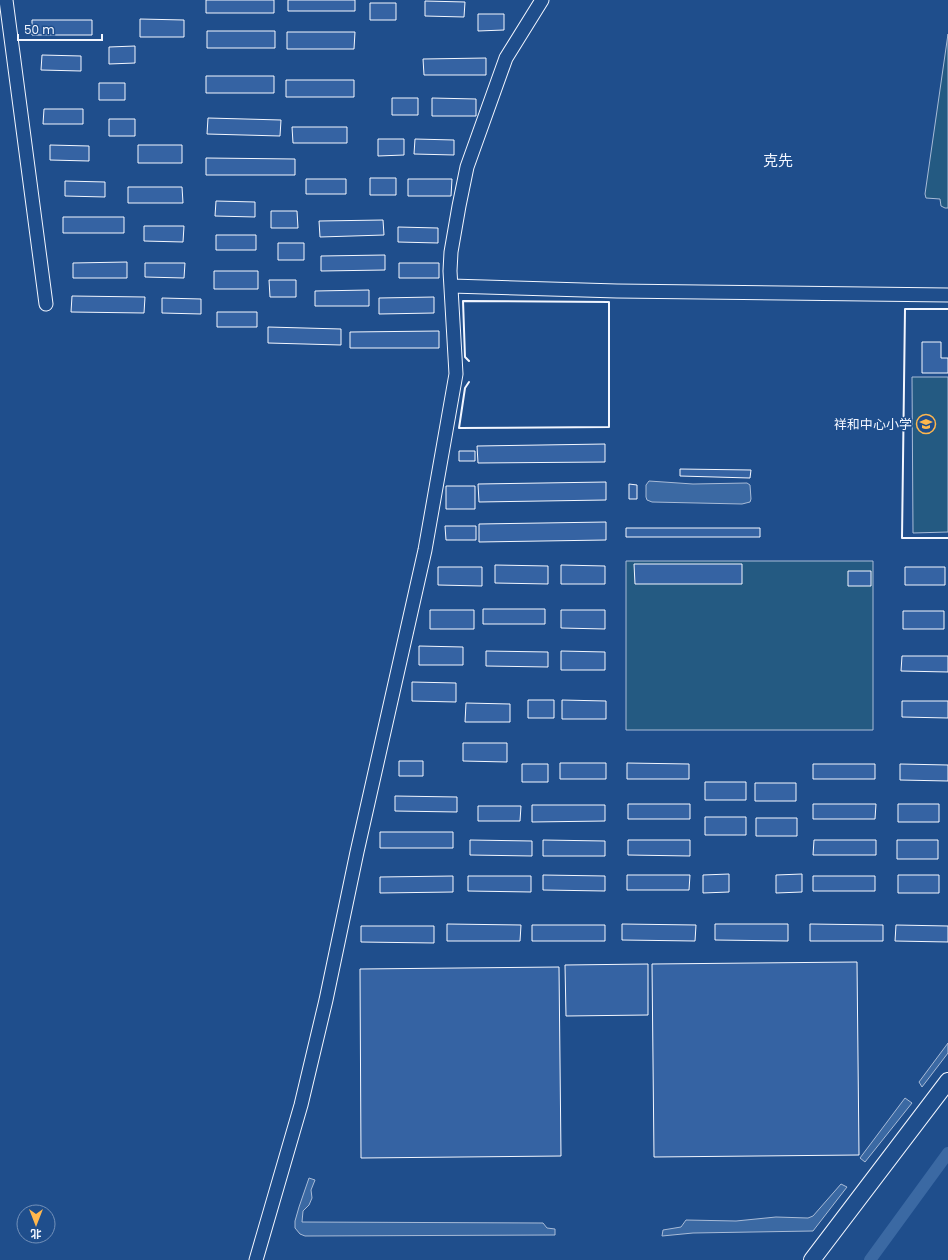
<svg xmlns="http://www.w3.org/2000/svg" width="948" height="1260" font-family="Poppins,'Noto Sans SC',sans-serif">
<style>
.green{fill:#245a82;stroke:#a8bbd7}
.water{fill:#3b69a3;stroke:#a8bbd7}
.lines{fill:none;stroke-linecap:round;stroke-linejoin:round}
.canal{stroke:#3b69a3;stroke-width:12}
.building{fill:#3563a3;stroke:#f2f6ff}
.minor-casing{stroke:#f2f6ff;stroke-width:15}
.major-casing{stroke:#f2f6ff;stroke-width:18}
.minor{stroke:#1f4e8c;stroke-width:13}
.major{stroke:#1f4e8c;stroke-width:16}
.wall{stroke:#f2f6ff;stroke-width:2}
.labels{text-anchor:middle;stroke-width:3;stroke-linejoin:round;paint-order:stroke}
.poi-label{font-size:13px;fill:#f2f6ff;stroke:#1f4e8c;text-anchor:end}
.quarter-label{font-size:15px;fill:#f2f6ff;stroke:#1f4e8c}
</style>
<rect width="100%" height="100%" fill="#1f4e8c"/>
<path class="green" d="M948 34V208H945L941 206 940 199 926 198 925 194Z
M912 377H948V532L913 533Z
M626 561H873V730H626Z"/>
<path class="water" d="M649 481 693 484 747 483 750 485 751 499 750 502 742 504 652 502 647 500 646 497V485Z
M948 1043V1053L922 1087 919 1082Z
M905 1098 912 1103 865 1162 860 1158Z
M309 1178 315 1180 311 1190 312 1198 309 1205 303 1211 302 1222 543 1223 547 1228 555 1229V1235L305 1236 300 1234 295 1228V1221L299 1207Z
M841 1184 847 1187 813 1231 693 1233 662 1236 663 1230 681 1227 686 1220 736 1221 776 1217 808 1218 813 1216Z"/>
<g class="lines">
<path class="canal" d="M870 1260 948 1153"/>
</g>
<path class="building" d="M206 0H274V13H206Z
M288 0H355V11H288Z
M425 1 465 2 464 17 425 16Z
M370 3H396V20H370Z
M478 14H504V30L478 31Z
M140 19 184 20V37H140Z
M32 20H92V35H32Z
M207 31H275V48H207Z
M287 32H355L354 49H287Z
M135 46V63L109 64V47Z
M42 55 81 56V71L41 70Z
M486 58V75H424L423 59Z
M206 76H274V93H206Z
M286 80H354V97H286Z
M99 83H125V100H99Z
M392 98H418V115H392Z
M432 98 476 99V116H432Z
M44 109H83V124H43Z
M208 118 281 120 280 136 207 134Z
M109 119H135V136H109Z
M292 127H347V143H293Z
M378 139H404V155L378 156Z
M415 139 454 140V155L414 154Z
M50 145 89 146V161L50 160Z
M138 145H182V163H138Z
M206 158 295 159V175H206Z
M370 178H396V195H370Z
M306 179H346V194H306Z
M408 179H452L451 196H408Z
M65 181 105 182V197L65 196Z
M128 187H182L183 203H128Z
M216 201 255 202V217L215 216Z
M271 211H297L298 228H271Z
M63 217H124V233H63Z
M383 220 384 235 320 237 319 221Z
M144 226H184L183 242 144 241Z
M398 227 438 228V243L398 242Z
M216 235H256V250H216Z
M278 243H304V260H278Z
M385 255V270L321 271V256Z
M127 262V278H73V263Z
M145 263H185L184 278 145 277Z
M399 263H439V278H399Z
M214 271H258V289H214Z
M269 280H296V297H270Z
M369 290V306H315V291Z
M72 296 145 297 144 313 71 312Z
M434 297V313L379 314V298Z
M162 298 201 299V314L162 313Z
M217 312H257V327H217Z
M268 327 341 329V345L268 343Z
M439 331V348H350V332Z
M922 342H941V358H948V373H922Z
M605 444V462L478 463 477 446Z
M459 451H475V461H459Z
M680 469 751 470 750 478 680 476Z
M606 482V500L479 502 478 484Z
M629 484 637 485V499H629Z
M446 486H475V509H446Z
M606 522V540L479 542V524Z
M445 526H476V540H446Z
M626 528H760V537H626Z
M634 564H742V584H635Z
M495 565 548 566V584L495 583Z
M561 565 605 566V584H561Z
M438 567H482V586L438 585Z
M905 567H945V585H905Z
M848 571H871V586H848Z
M483 609H545V624H483Z
M430 610H474V629H430Z
M561 610H605V629L561 628Z
M903 611H944V629H903Z
M419 646 463 647V665H419Z
M486 651 548 652V667L486 666Z
M561 651 605 652V670H561Z
M902 656H948V672L901 671Z
M412 682 456 683V702L412 701Z
M528 700H554V718H528Z
M562 700 606 701V719H562Z
M902 701H948V718L902 717Z
M466 703 510 704V722H465Z
M463 743H507V762L463 761Z
M399 761H423V776H399Z
M560 763H606V779H560Z
M627 763 689 764V779H627Z
M522 764H548V782H522Z
M813 764H875V779H813Z
M900 764 948 765V781L900 780Z
M705 782H746V800H705Z
M755 783H796V801H755Z
M395 796 457 797V812L395 811Z
M628 804H690V819H628Z
M813 804H876L875 819H813Z
M898 804H939V822H898Z
M532 805H605V821L532 822Z
M478 806H521L520 821H478Z
M705 817H746V835H705Z
M756 818H797V836H756Z
M380 832H453V848H380Z
M470 840 532 841V856L470 855Z
M543 840 605 841V856H543Z
M628 840H690V856L628 855Z
M814 840H876V855H813Z
M897 840H938V859H897Z
M729 874V892L703 893V875Z
M802 874V892L776 893V875Z
M543 875 605 876V891L543 890Z
M627 875H690L689 890H627Z
M898 875H939V893H898Z
M453 876V892L380 893V877Z
M468 876H531V892L468 891Z
M813 876H875V891H813Z
M447 924 521 925 520 941H447Z
M622 924 696 925 695 941 622 940Z
M715 924H788V941L715 940Z
M810 924 883 925V941H810Z
M532 925H605V941H532Z
M896 925 948 926V942L895 941Z
M361 926H434V943L361 942Z
M857 962 859 1155 654 1157 652 964Z
M648 964V1015L566 1016 565 965Z
M559 967 561 1156 361 1158 360 969Z"/>
<g class="lines">
<g class="minor-casing">
<path id="minor" d="M6 0 46 304
M451 286 617 291 948 295
M256 1260 301 1105 326 1000 357 852 425 550 456 374 450 271 451 252 459 206 467 167 506 58 542 0"/>
</g>
<g class="major-casing">
<path id="major" d="M812 1260 948 1081"/>
</g>
<use href="#minor" class="minor"/>
<use href="#major" class="major"/>
<path class="wall" d="M948 309H905L902 538H948
M469 361 465 357 463 301 609 302V427L459 428 465 388 469 382"/>
</g>
<defs>
<g id="school-ring" transform="scale(1)"><circle r="9.5" fill="#1f4e8c" stroke="#ffb74d" stroke-width="1.5"/><path d="M0-5L7-2L0 1L-7-2ZM-4 1L0 2.5L4 1V4Q0 6-4 4Z" fill="#ffb74d"/></g>
</defs>
<g fill-rule="evenodd">
<use href="#school-ring" x="926" y="424"/>
</g>
<g class="labels">
<g class="poi-label">
<text x="912" y="429">祥和中心小学</text>
</g>
<g class="quarter-label">
<text x="778" y="166">克先</text>
</g>
</g>
<g transform="translate(36 1224) rotate(180)"><circle r="19" fill="#1f4e8c" stroke="#7391ba"/>
<path d="M0-3L7 15L0 10L-7 15Z" fill="#ffb74d"/>
<text y="-6" font-size="11" font-weight="bold" text-anchor="middle" fill="#f2f6ff">北</text>
</g>
<path d="M18 34v6h84v-6" fill="none" stroke="#f2f6ff" stroke-width="2"/>
<text x="24" y="34" font-size="12" fill="#f2f6ff" stroke="#1f4e8c" stroke-width="3" paint-order="stroke">50 m</text>
</svg>
